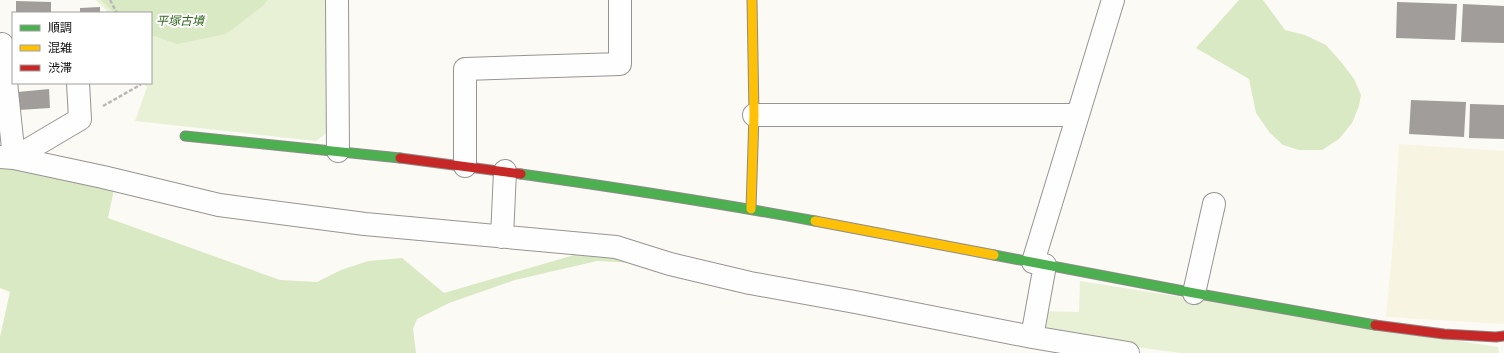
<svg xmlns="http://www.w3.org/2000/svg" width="1504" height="353" font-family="'Playfair Display','Noto Sans JP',serif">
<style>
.farmland{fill:#f8f4e2}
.green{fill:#e8f1d5}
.forest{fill:#d9e9c3}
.building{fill:#a09d9a}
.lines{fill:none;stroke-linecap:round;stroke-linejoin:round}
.street-casing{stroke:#969593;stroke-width:24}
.fast-casing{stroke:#8c8b89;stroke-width:11}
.slow-casing{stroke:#8c8b89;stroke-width:11}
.jam-casing{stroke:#8c8b89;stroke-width:11}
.path{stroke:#b9b9b8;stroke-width:2.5;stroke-dasharray:4 2;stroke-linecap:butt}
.street{stroke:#fffefe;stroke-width:22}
.fast{stroke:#4caf50;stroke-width:9}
.slow{stroke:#ffc107;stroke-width:9}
.jam{stroke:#c62828;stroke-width:9}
.labels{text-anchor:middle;stroke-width:4;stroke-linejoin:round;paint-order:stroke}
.park-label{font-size:12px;font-style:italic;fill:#35681f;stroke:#fff}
</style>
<rect width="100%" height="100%" fill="#fcfaf5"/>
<path class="farmland" d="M1399 144 1504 151V324L1386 317 1393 242Z"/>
<path class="green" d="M96 0H329V131L316 141 135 121 147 87 141 83H151V13H109Z
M1080 281 1498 347 1499 353H1180L1048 335 1041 325 1042 311 1079 312Z"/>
<path class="forest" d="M101 0H267L265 4 226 34 177 44 151 35V13H114Z
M1239 0H1263L1285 30 1305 35 1326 45 1342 63 1354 79 1361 95 1359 106 1352 123 1339 139 1322 150H1299L1283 145 1270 133 1256 113 1249 79 1196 48Z
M0 164 114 189 108 218 280 280 317 282 341 270 368 261 402 258 444 293 574 255 601 252 635 263 597 261 515 280 449 303 417 319 413 329 416 353H0V337L10 292 0 288Z"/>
<path class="building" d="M16 1 51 2V13H16Z
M1397 2 1457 4 1455 40 1396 38Z
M1463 4 1504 6V43L1461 42Z
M100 7V13H80V8Z
M49 89 50 108 19 110 18 92Z
M1411 100 1466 102 1464 137 1409 134Z
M1470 104 1504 105V139L1469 138Z"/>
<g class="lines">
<g class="street-casing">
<path id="street" d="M337 0 338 151
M2 44 14 158 80 119 78 83
M754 115H1078
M0 157 14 158 103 177 219 205 365 224 616 247 670 264 750 283 855 302 1032 337 1128 353
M465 166V69L620 64V0
M502 237 505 171
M1033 262 1113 0
M1194 293 1214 204
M1032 337 1045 265"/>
</g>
<g class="fast-casing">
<path id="fast" d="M185 136 400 158
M521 174C620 188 718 203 815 221
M994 255 1194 293 1375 325"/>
</g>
<g class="slow-casing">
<path id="slow" d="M751 209 754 115 752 0
M815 221 994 255"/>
</g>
<g class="jam-casing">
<path id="jam" d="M400 158 521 174
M1375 325 1444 334 1496 337 1504 336"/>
</g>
<path class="path" d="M110 0 117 13
M103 106 140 85V83"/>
<use href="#street" class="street"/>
<use href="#fast" class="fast"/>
<use href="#slow" class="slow"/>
<use href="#jam" class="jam"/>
</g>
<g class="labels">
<g class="park-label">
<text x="180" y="25">平塚古墳</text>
</g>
</g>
<rect x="12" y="12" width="140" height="72" fill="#ffffff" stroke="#9f9f9f"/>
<rect x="20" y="25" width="20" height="6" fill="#4caf50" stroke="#9f9f9f"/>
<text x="48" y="32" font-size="12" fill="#0f0f0f">順調</text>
<rect x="20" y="45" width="20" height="6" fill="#ffc107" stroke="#9f9f9f"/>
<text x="48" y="52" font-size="12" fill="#0f0f0f">混雑</text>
<rect x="20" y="65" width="20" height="6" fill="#c62828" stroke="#9f9f9f"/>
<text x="48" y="72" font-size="12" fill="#0f0f0f">渋滞</text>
</svg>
